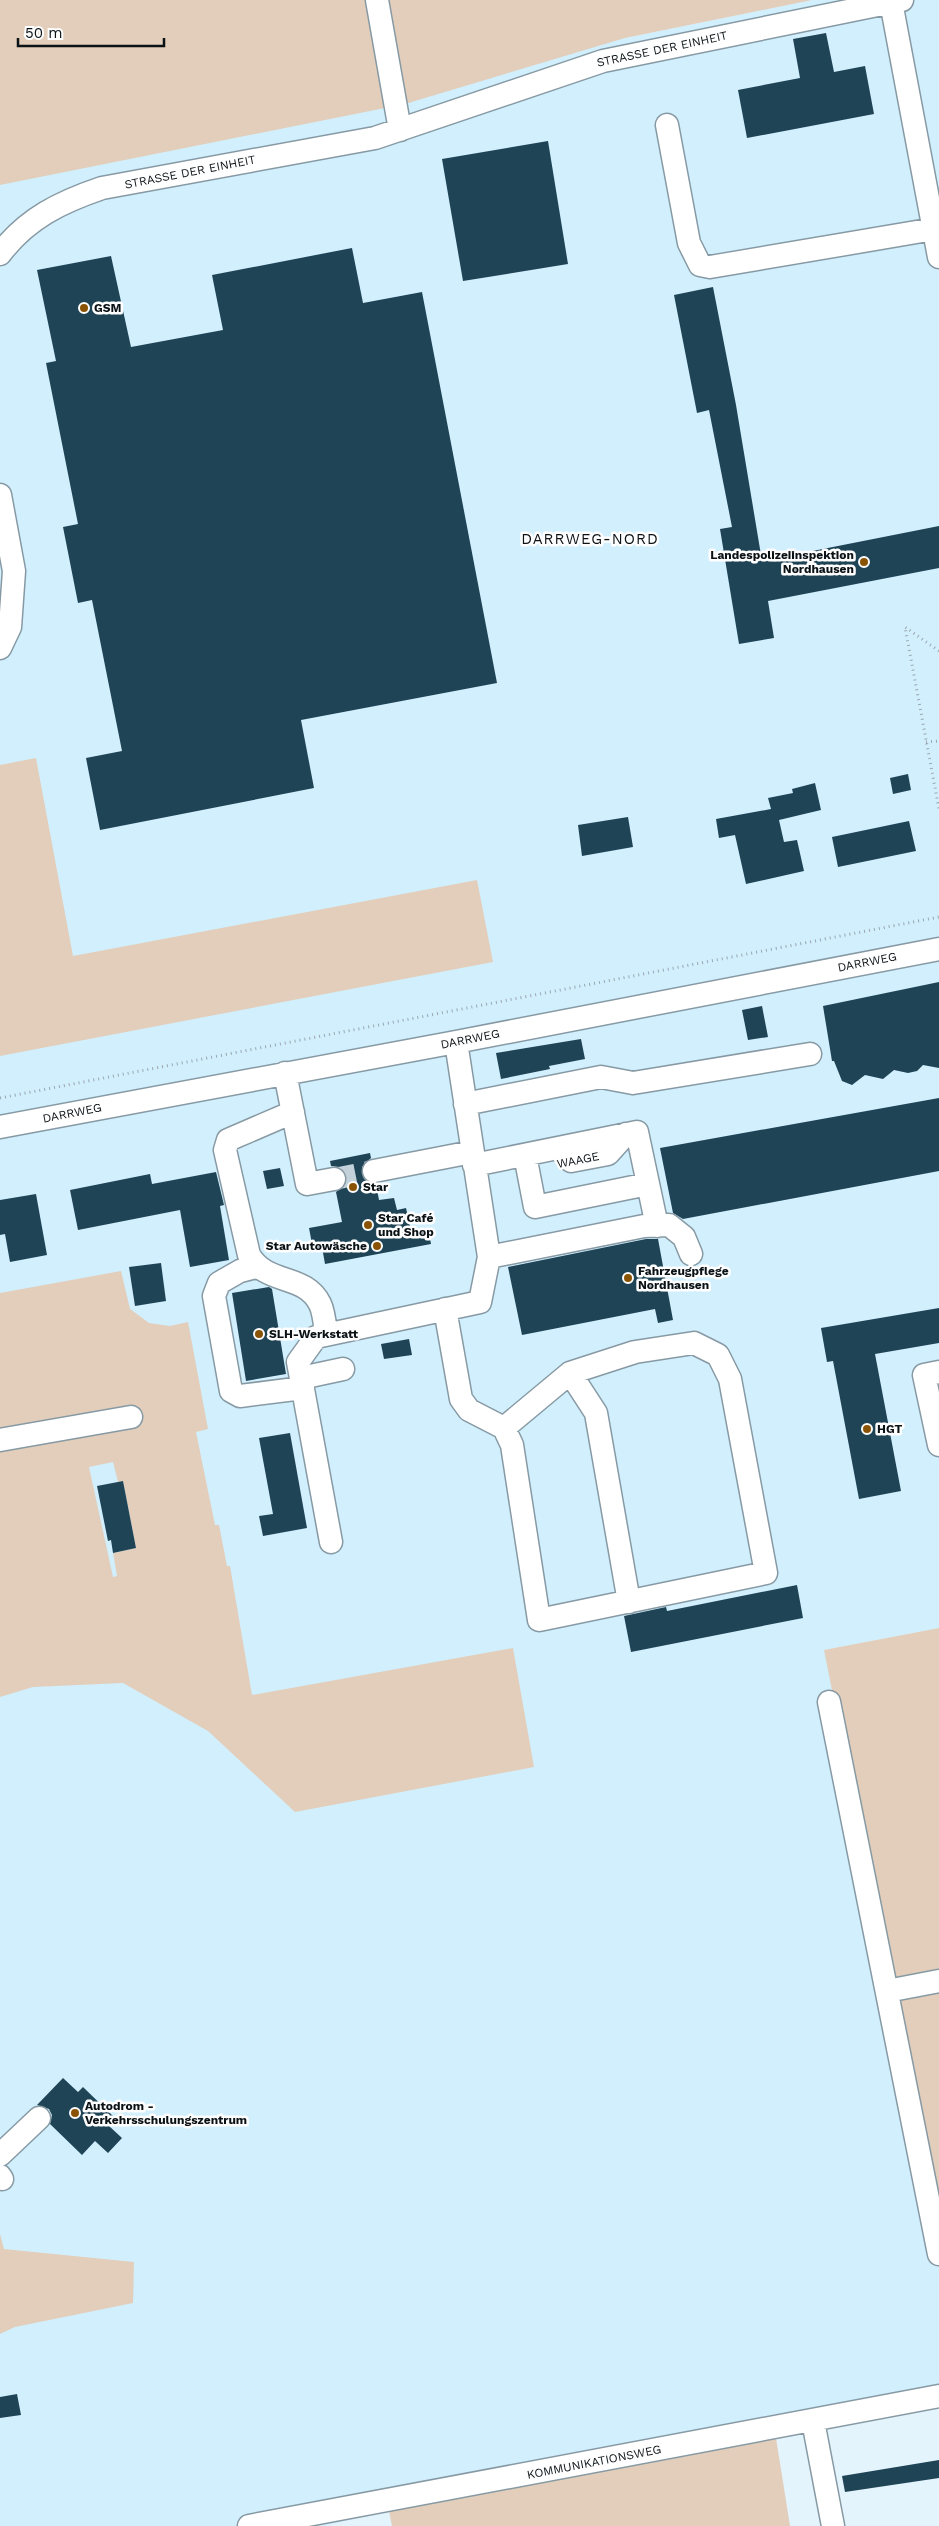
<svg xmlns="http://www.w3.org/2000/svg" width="939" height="2526" font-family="'Work Sans',sans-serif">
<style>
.built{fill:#d2effe}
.green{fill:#e2ceba;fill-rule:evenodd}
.building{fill:#1f4456}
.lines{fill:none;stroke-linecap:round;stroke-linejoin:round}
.minor-tunnel{stroke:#c3d2da;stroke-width:22;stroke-dasharray:22 11;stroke-linecap:butt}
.minor-casing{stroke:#879aa4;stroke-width:25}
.path{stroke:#9aa7af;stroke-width:3;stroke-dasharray:1 4;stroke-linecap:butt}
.minor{stroke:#fff;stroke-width:22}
.poi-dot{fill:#8a5304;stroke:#fefefe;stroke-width:2}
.labels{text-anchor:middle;stroke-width:5;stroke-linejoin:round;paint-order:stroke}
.street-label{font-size:12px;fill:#0b1216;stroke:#fefefe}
.poi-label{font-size:12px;font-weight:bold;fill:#0b1216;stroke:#fefefe;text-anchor:start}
.quarter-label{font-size:15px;letter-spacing:1px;fill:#0b1216;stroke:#fefefe}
</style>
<rect width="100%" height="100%" fill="#e4f4fd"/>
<path class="built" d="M0 0 625 38 812 0H939V1628L825 1650 939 2230V2408L389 2511 323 2526H0Z"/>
<path class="green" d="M0 0H812L625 38 405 104 0 185Z
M36 758 73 956 477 880 493 962 0 1056V765Z
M121 1271 130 1309 149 1323 170 1326 188 1322 208 1429 196 1432 215 1525H219L227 1566H230L252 1695 513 1648 534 1767 295 1812 208 1731 123 1683 33 1687 0 1697V1293ZM113 1462 118 1482 123 1481 136 1548 113 1553 117 1576 113 1577 89 1467Z
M939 1628V2230L824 1650Z
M0 2234 4 2249 134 2262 133 2303 15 2327 0 2334Z
M776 2438 790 2526H392L389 2511Z"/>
<path class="building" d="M826 33 834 72 865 66 874 114 747 138 738 90 800 78 793 39Z
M548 141 568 264 463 281 442 159Z
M352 248 363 303 422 292 497 683 301 720 314 788 100 830 86 758 122 751 92 600 78 603 63 527 78 524 46 363 56 361 37 270 111 256 131 347 223 330 212 275Z
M713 287 736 405 762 561 939 526V568L768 601 774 638 739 644 720 529 732 527 709 410 697 413 674 295Z
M908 774 911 790 893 794 890 778Z
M815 783 821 810 779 820 784 842 797 840 804 871 746 884 735 835 719 838 716 819 771 809 768 798 793 793 792 789Z
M628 817 633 847 582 856 578 825Z
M909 821 916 851 838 867 832 837Z
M939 982V1068L923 1065 917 1071 908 1073 894 1070 883 1079 865 1075 852 1085 842 1081 834 1061H832L823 1006Z
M762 1006 768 1037 748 1040 742 1010Z
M581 1039 585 1059 549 1066 550 1069 501 1079 496 1053Z
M939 1098V1171L683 1219 673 1213 660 1148Z
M370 1153 371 1158 362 1167 364 1179 376 1184 379 1200 394 1198 397 1210 406 1208 411 1231 428 1228 431 1244 325 1264 322 1247 313 1249 309 1228 342 1222 336 1192 346 1184 347 1176 339 1167 331 1166 330 1161Z
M280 1168 284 1186 267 1189 263 1171Z
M216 1172 224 1205 220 1206 229 1260 190 1267 180 1210 78 1230 70 1190 150 1174 152 1184Z
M36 1194 47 1255 10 1262 5 1234 0 1235V1200Z
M646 1239H658L673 1320 658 1323 655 1309 522 1335 508 1267Z
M161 1263 166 1301 135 1306 129 1267Z
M269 1287 272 1289 286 1374 246 1381 232 1293Z
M939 1308V1343L875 1354 901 1491 859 1499 833 1361 827 1362 821 1328Z
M409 1339 412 1355 384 1359 381 1344Z
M290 1433 307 1528 263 1536 259 1516 273 1514 259 1438Z
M123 1481 136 1548 113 1553 111 1540 108 1541 97 1486Z
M797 1585 803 1618 631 1652 624 1616 666 1607 667 1611Z
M63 2078 78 2092 83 2087 116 2119 109 2126 122 2138 108 2153 95 2141 82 2155 50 2124 52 2115 49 2109 37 2105Z
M17 2394 21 2415 0 2418V2397Z
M939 2460V2478L845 2492 842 2476Z"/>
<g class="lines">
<path class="minor-tunnel" d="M334 1179 374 1171"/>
<g class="minor-casing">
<path id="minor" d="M377 0 400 130
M891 2 939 257
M667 125 689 243 700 265 710 267 934 229
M0 254C27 218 61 202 102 188L375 138 603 61 902 0
M0 495 14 571 10 627 0 648
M285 1073 307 1184 334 1179
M465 1104 601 1077 633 1083 810 1054
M293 1112 228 1140 225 1150 249 1255C267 1286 305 1273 320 1304 324 1312 325 1325 326 1334
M0 1127 456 1042 939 949
M525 1155 535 1207 648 1184
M571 1161 608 1154 626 1134
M474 1165 637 1132 657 1226
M374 1171 472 1152
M489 1257 644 1226 669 1225 684 1237 691 1254
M256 1267 240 1271 219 1283 214 1296 231 1391 240 1396 303 1388
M445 1309 461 1399 469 1410 504 1428 512 1445 539 1620 766 1573 730 1379 718 1355 694 1343 635 1352 570 1373 504 1428
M939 1372 924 1375 939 1445
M570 1373 596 1413 629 1602
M301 1378 343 1369
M0 1440 131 1417
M331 1542 298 1362 316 1337 480 1302 489 1257 456 1042
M829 1702 939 2254
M887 1991 939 1981
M0 2155 39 2118
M0 2176 2 2179
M813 2421 833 2526
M249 2526 939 2396"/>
</g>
<path class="path" d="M939 651 905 627 939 809
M926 742 939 741
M0 1098 939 917"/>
<use href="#minor" class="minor"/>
</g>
<g class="poi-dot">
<circle cx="84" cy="308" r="5"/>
<circle cx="864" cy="562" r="5"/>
<circle cx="353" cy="1187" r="5"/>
<circle cx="368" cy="1225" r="5"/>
<circle cx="377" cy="1246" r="5"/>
<circle cx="628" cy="1278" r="5"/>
<circle cx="259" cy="1334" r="5"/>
<circle cx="867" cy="1429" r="5"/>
<circle cx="75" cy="2113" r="5"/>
</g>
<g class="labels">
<g class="street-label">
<text transform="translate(662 49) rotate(-12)" y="4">STRASSE DER EINHEIT</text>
<text transform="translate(190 172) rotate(-11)" y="4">STRASSE DER EINHEIT</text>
<text transform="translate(867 962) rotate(-11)" y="4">DARRWEG</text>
<text transform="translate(470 1039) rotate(-11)" y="4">DARRWEG</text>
<text transform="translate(72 1113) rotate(-11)" y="4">DARRWEG</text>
<text transform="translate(578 1160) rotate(-11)" y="4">WAAGE</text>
<text transform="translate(594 2462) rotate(-11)" y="4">KOMMUNIKATIONSWEG</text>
</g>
<g class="poi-label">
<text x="94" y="312">GSM</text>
<text x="854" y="559" text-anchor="end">Landespolizeiinspektion<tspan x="854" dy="14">Nordhausen</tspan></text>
<text x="363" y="1191">Star</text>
<text x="378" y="1222">Star Café<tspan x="378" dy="14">und Shop</tspan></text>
<text x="367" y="1250" text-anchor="end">Star Autowäsche</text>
<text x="638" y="1275">Fahrzeugpflege<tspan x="638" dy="14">Nordhausen</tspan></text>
<text x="269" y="1338">SLH-Werkstatt</text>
<text x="877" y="1433">HGT</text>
<text x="85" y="2110">Autodrom -<tspan x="85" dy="14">Verkehrsschulungszentrum</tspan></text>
</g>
<g class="quarter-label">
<text x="590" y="544">DARRWEG-NORD</text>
</g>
</g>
<path d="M18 38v8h146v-8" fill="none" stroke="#0b1216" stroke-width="2.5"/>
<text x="25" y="38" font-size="15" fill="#0b1216" stroke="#fefefe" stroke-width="4" paint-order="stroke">50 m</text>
</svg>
